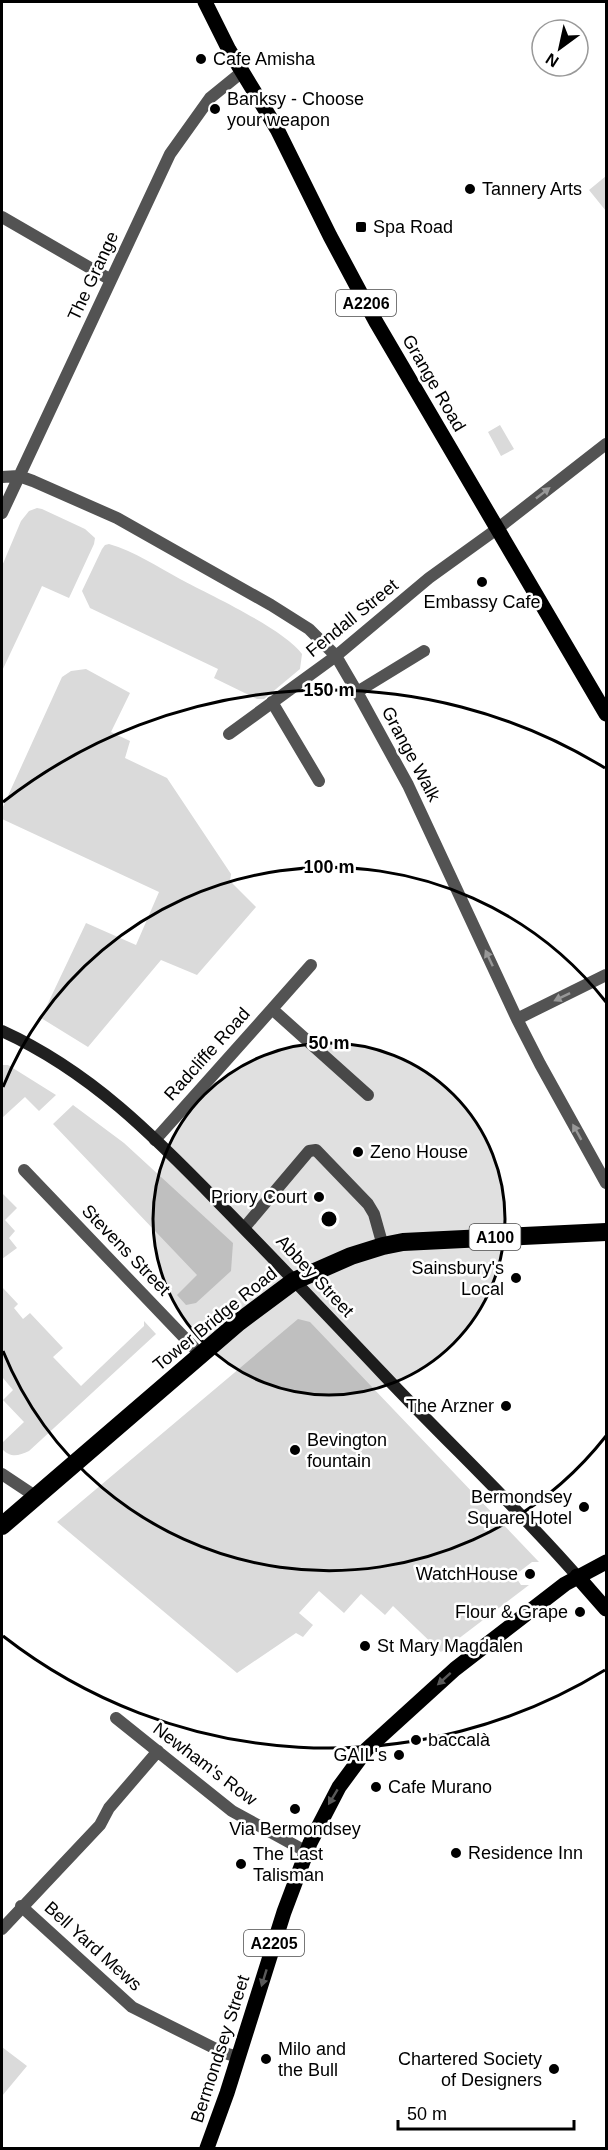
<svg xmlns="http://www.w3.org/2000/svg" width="608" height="2150" font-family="Helvetica,sans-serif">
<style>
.green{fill:#dadada}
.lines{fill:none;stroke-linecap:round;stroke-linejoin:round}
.street{stroke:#535353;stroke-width:12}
.secondary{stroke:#202020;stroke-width:12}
.primary{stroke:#000;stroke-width:15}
.highway{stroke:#000;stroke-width:18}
.oneway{fill:#989898}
.oneway2{fill:#595959}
.ring{fill:none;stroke:#000;stroke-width:3}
.poi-dot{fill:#000;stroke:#fff;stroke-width:2}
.labels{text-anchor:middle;stroke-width:5;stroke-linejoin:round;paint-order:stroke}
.shield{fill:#fff;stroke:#4c4c4c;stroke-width:1.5}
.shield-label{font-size:16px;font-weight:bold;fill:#000}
.poi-label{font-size:18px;fill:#000;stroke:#fff;text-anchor:start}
.street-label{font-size:18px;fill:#000;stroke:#fff}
.centre{fill:#000;stroke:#fff;stroke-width:3}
.ring-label{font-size:18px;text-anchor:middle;font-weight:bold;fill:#000;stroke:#fff;stroke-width:5;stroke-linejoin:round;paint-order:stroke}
</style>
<rect width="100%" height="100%" fill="#fff"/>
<path class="green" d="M606 176V211L589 190Z
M500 425 514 449 501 456 488 432Z
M37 508 42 509 85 529 95 538 94 544 69 598 42 586 2 671V566L21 521 29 511Z
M109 544C134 551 158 567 180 579 210 595 284 629 302 654L300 669 264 699H257L214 678 218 669 90 608 82 591 102 549 105 545Z
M86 669 130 693 111 732 130 741 125 758 167 778 231 874 230 881 256 907 197 975 161 960 88 1047 41 1018 86 923 136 945 159 892 2 819V809L62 677 71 671Z
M2 1065H8L56 1095 39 1111 25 1097 2 1118Z
M73 1105 124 1143 233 1243 231 1271 196 1303 186 1305 177 1295 197 1275 53 1124Z
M2 1193 17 1208 5 1220 15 1231 9 1238 17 1248 2 1259Z
M2 1287 18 1304 14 1308 23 1319 30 1313 63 1348 53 1357 81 1386 144 1326V1321L156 1334 29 1451C18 1456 11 1458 2 1449V1442H3L24 1422 3 1400 13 1390 3 1378 2 1379Z
M298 1319 310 1322 539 1562H532L519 1572 517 1579 521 1585H529L441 1652 393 1606 385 1615 361 1594 344 1613 319 1591 299 1613 313 1625 303 1637 296 1633 237 1673 57 1522Z
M2 2047 27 2066 2 2096Z"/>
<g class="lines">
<path class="street" d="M2 217 111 280
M2 477 19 476 33 481 117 518 271 605 309 629 336 656 357 692 408 785 517 1019 540 1064 606 1183
M2 513 170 154 210 98 242 72
M357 692 424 651
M272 702 319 781
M229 734 336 656 429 578 497 529 606 444
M272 1009 311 965
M517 1019 606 975
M155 1140 272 1009 368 1095
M24 1170 201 1355
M244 1228 309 1151 316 1150 368 1204 374 1214 383 1246
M2 1474 35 1496
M116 1718 232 1811 307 1852
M21 1906 132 2007 224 2053 239 2057
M2 1929 100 1825 109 1808 158 1751"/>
<path class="secondary" d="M2 1031C90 1071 154 1136 220 1204 275 1260 329 1317 383 1374 447 1442 516 1506 577 1576"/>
<path class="primary" d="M205 2 229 50 277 129 330 236 376 322 606 714
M577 1576 606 1609
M207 2148 227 2093 284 1912 310 1843 339 1787 367 1749 455 1669 565 1584 606 1562"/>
<path class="highway" d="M2 1526 239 1322 294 1281 351 1256 383 1246 403 1242 606 1232"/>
</g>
<defs><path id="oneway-solid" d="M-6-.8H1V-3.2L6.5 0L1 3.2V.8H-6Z" transform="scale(1.5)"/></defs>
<g class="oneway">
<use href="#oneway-solid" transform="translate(543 493) rotate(-38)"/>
<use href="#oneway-solid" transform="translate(489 958) rotate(-115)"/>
<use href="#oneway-solid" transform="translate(562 997) rotate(154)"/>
<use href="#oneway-solid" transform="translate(577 1132) rotate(-119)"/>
</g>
<g class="oneway2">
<use href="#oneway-solid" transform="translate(444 1679) rotate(138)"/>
<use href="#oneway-solid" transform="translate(333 1797) rotate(121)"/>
<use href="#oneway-solid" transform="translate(264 1978) rotate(107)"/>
</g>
<circle cx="329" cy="1219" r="176" fill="#000" fill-opacity=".12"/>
<g class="ring">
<circle cx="329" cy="1219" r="176"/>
<path d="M606 1436A352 352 0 0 1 3 1351M3 1087A352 352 0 0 1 606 1002"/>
<path d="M605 1670A529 529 0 0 1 3 1636M3 802A529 529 0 0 1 605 768"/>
</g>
<g class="poi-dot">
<circle cx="201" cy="59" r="6"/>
<circle cx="215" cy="109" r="6"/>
<circle cx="470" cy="189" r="6"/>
<rect x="355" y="221" width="12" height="12" rx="3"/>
<circle cx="482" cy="582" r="6"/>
<circle cx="358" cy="1152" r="6"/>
<circle cx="319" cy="1197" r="6"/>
<circle cx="516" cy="1278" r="6"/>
<circle cx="506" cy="1406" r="6"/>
<circle cx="295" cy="1450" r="6"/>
<circle cx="584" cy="1507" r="6"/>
<circle cx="530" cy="1574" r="6"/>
<circle cx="580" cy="1612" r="6"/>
<circle cx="365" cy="1646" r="6"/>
<circle cx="416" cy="1740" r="6"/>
<circle cx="399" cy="1755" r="6"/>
<circle cx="376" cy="1787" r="6"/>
<circle cx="295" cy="1809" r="6"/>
<circle cx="456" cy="1853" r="6"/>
<circle cx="241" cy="1864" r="6"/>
<circle cx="266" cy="2059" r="6"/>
<circle cx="554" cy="2069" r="6"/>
</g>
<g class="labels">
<g class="shield">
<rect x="336" y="290" width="60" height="26" rx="4.5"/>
<rect x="469.5" y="1224" width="51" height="26" rx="4.5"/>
<rect x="244" y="1930" width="60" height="26" rx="4.5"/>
</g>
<g class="shield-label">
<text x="366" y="309">A2206</text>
<text x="495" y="1243">A100</text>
<text x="274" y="1949">A2205</text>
</g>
<g class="poi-label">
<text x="213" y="65">Cafe Amisha</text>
<text x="227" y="105">Banksy - Choose<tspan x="227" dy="21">your weapon</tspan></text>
<text x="482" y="195">Tannery Arts</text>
<text x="373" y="233">Spa Road</text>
<text x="482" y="608" text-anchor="middle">Embassy Cafe</text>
<text x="370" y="1158">Zeno House</text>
<text x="307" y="1203" text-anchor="end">Priory Court</text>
<text x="504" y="1274" text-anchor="end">Sainsbury's<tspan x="504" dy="21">Local</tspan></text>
<text x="494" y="1412" text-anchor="end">The Arzner</text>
<text x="307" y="1446">Bevington<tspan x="307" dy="21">fountain</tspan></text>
<text x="572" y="1503" text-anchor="end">Bermondsey<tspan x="572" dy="21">Square Hotel</tspan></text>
<text x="518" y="1580" text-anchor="end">WatchHouse</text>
<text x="568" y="1618" text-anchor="end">Flour &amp; Grape</text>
<text x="377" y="1652">St Mary Magdalen</text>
<text x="428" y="1746">baccalà</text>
<text x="387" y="1761" text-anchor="end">GAIL's</text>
<text x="388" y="1793">Cafe Murano</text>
<text x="295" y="1835" text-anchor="middle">Via Bermondsey</text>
<text x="468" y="1859">Residence Inn</text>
<text x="253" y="1860">The Last<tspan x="253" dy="21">Talisman</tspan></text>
<text x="278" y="2055">Milo and<tspan x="278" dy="21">the Bull</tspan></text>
<text x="542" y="2065" text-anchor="end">Chartered Society<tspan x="542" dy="21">of Designers</tspan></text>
</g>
<g class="street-label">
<text transform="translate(93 276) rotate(-65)" y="6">The Grange</text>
<text transform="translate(434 383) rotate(60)" y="6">Grange Road</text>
<text transform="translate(352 618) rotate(-39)" y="6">Fendall Street</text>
<text transform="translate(411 754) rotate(62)" y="6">Grange Walk</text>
<text transform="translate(207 1054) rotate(-48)" y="6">Radcliffe Road</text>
<text transform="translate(126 1250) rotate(46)" y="6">Stevens Street</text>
<text transform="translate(315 1276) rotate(47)" y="6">Abbey Street</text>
<text transform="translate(215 1319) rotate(-39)" y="6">Tower Bridge Road</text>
<text transform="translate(205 1764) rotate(37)" y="6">Newham's Row</text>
<text transform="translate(93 1946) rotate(42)" y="6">Bell Yard Mews</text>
<text transform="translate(220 2049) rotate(-72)" y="6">Bermondsey Street</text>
</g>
</g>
<circle cx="329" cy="1219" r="9" class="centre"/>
<g class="ring-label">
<text x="329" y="696">150 m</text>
<text x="329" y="873">100 m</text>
<text x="329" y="1049">50 m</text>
</g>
<rect width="608" height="2150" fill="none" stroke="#000000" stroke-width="6"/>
<g transform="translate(560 48) rotate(213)"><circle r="28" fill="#ffffff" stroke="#999999" stroke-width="1.5"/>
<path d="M0-4.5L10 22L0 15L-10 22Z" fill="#000000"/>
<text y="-9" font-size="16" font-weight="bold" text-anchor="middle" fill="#000000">N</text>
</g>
<path d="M398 2120v9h176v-9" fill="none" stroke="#000000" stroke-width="3"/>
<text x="407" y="2120" font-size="18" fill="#000000" stroke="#ffffff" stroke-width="4.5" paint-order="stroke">50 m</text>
</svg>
